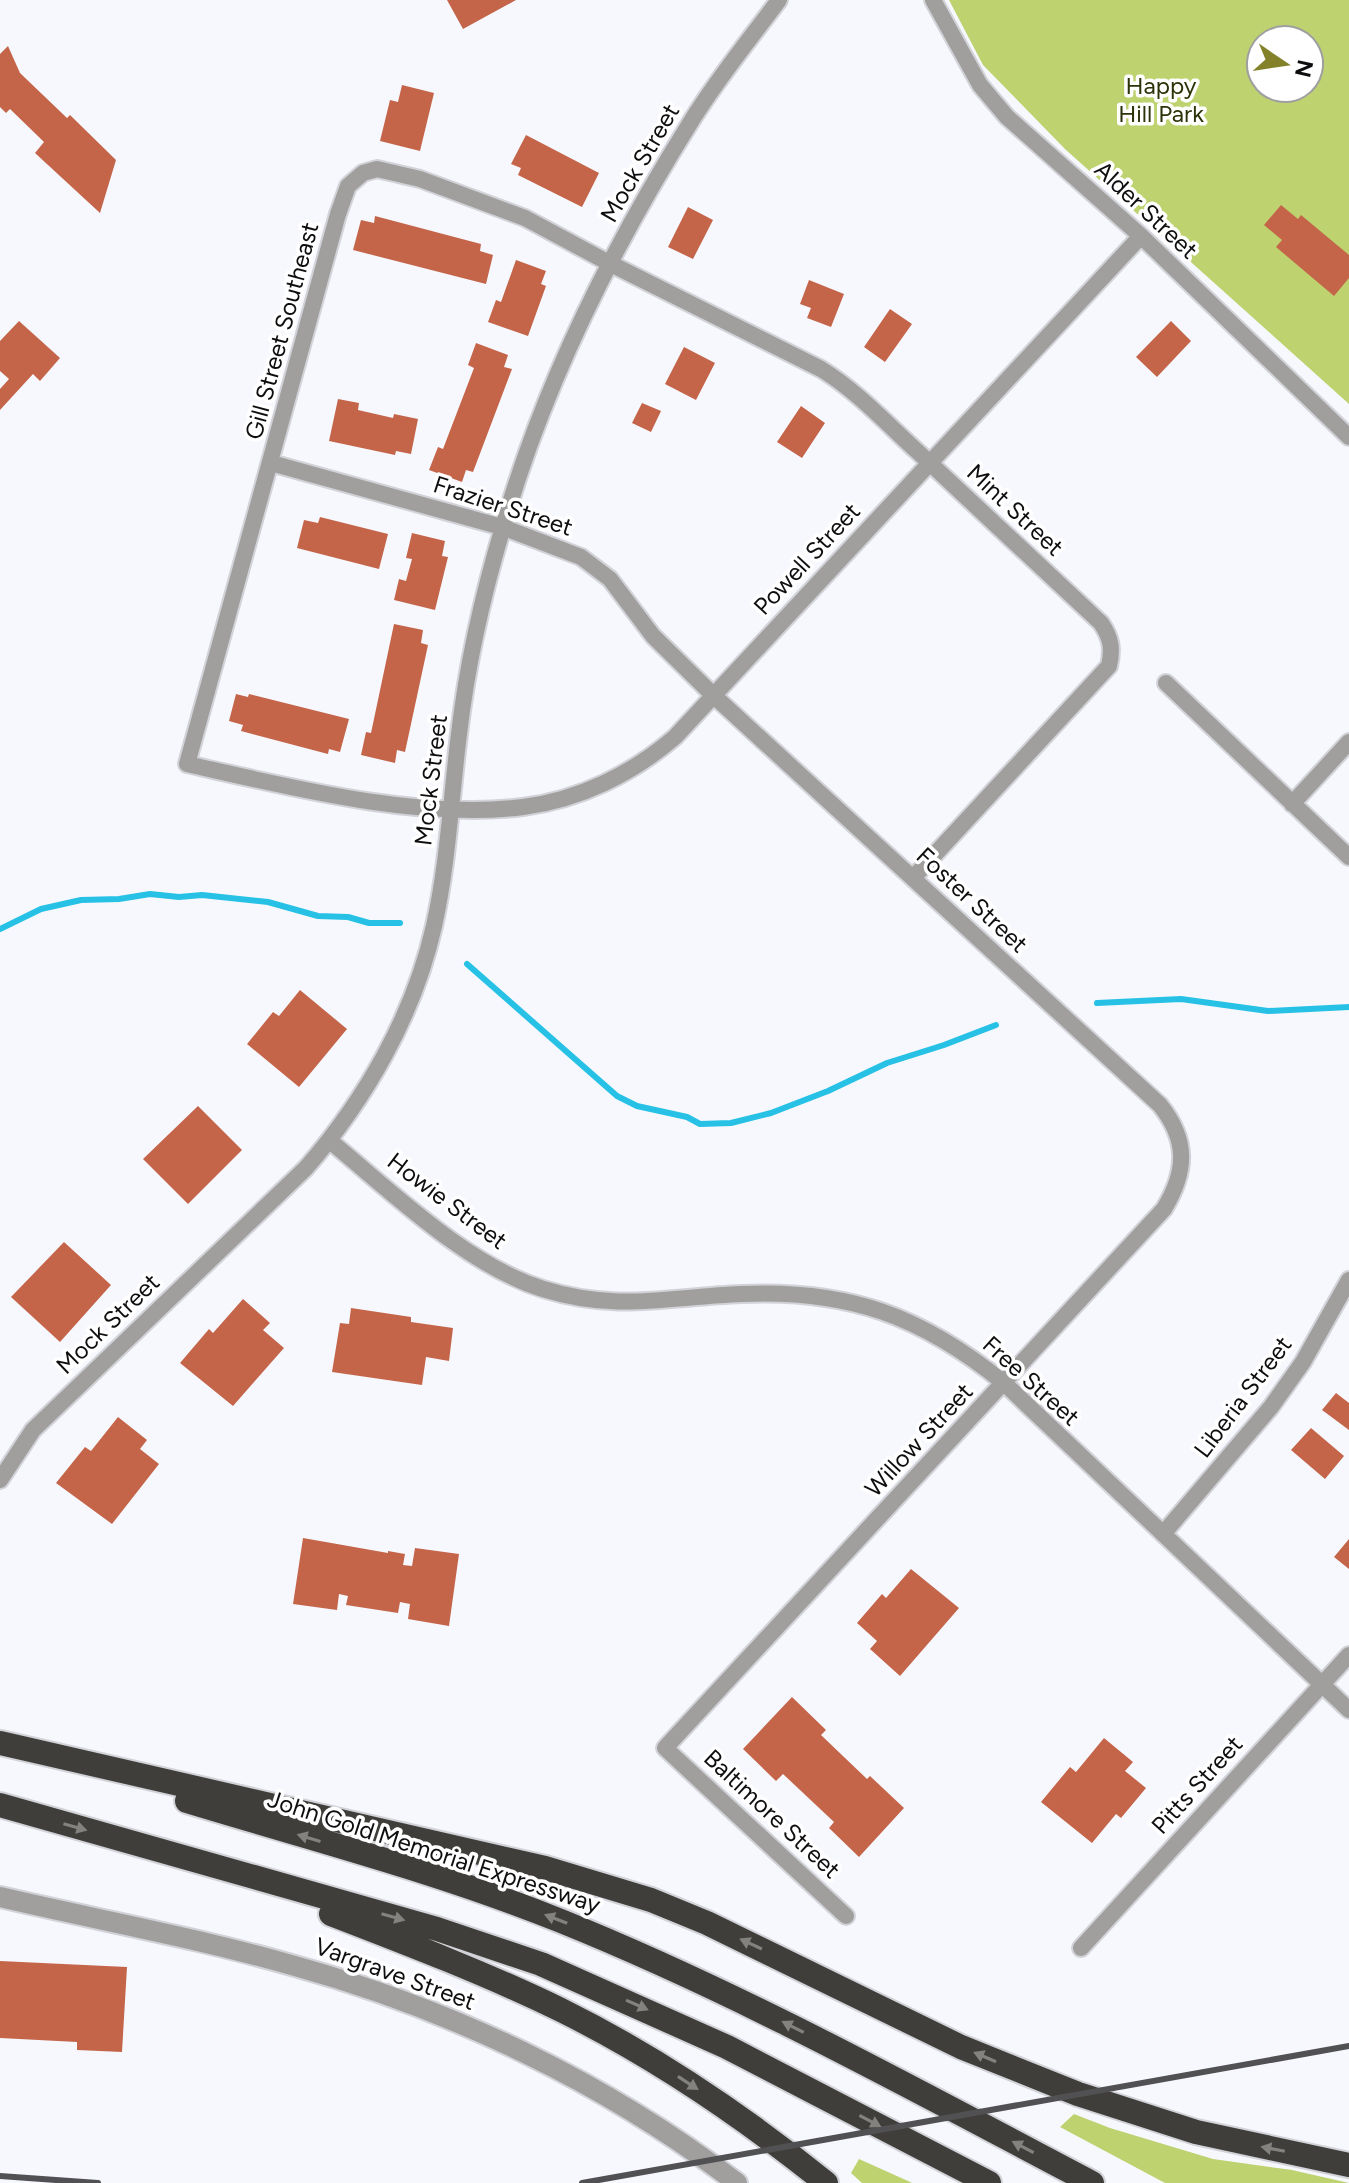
<svg xmlns="http://www.w3.org/2000/svg" width="1349" height="2183" font-family="Figtree,sans-serif">
<style>
.green{fill:#bed270;fill-rule:evenodd}
.lines{fill:none;stroke-linecap:round;stroke-linejoin:round}
.stream{stroke:#27c1e5;stroke-width:6}
.building{fill:#c4654a}
.minor-casing{stroke:#d2d3d8;stroke-width:20}
.tertiary-casing{stroke:#d2d3d8;stroke-width:24}
.motorway-casing{stroke:#d2d3d8;stroke-width:28}
.minor{stroke:#a09f9d;stroke-width:16}
.tertiary{stroke:#a09f9d;stroke-width:20}
.motorway{stroke:#403e3a;stroke-width:24}
.rail{stroke:#515154;stroke-width:6}
.oneway{fill:#83827f}
.labels{text-anchor:middle;stroke-width:7;stroke-linejoin:round;paint-order:stroke}
.park-label{font-size:24px;fill:#2b3308;stroke:#fff}
.street-label{font-size:24px;fill:#0e0e10;stroke:#fff}
</style>
<rect width="100%" height="100%" fill="#f7f8fe"/>
<path class="green" d="M949 0H1349V404L1065 149 983 65ZM1261 40H1309V88H1261Z
M1074 2114 1110 2128 1213 2159 1292 2170 1349 2183H1165L1060 2127Z
M859 2159 908 2181 912 2183H862L851 2173Z"/>
<g class="lines">
<path class="stream" d="M0 929 41 909 81 900 119 899 150 894 179 897 202 895 268 902 318 916 348 917 369 923H400
M467 964 617 1096 637 1106 687 1117 700 1124 731 1123 771 1113 828 1091 887 1063 944 1045 996 1025
M1097 1003 1181 999 1268 1011 1349 1007"/>
</g>
<path class="building" d="M447 0H516L463 29Z
M8 46 20 73 67 118 70 115 116 160 100 213 35 153 44 142 10 109 6 113 0 107V54Z
M402 85 434 93 420 151 380 141 390 100 398 102Z
M526 135 599 173 582 207 518 175 521 168 511 164Z
M1281 205 1298 219 1301 215 1349 255V278L1334 296 1276 247 1282 240 1264 225Z
M688 207 713 220 693 259 668 247Z
M375 216 481 244 480 251 493 255 486 284 353 250 361 220 374 223Z
M516 260 546 271 541 284 546 286 528 336 488 322 496 300 501 302Z
M809 280 844 294 831 327 807 318 811 308 800 304Z
M890 309 912 324 885 362 864 347Z
M19 321 60 358 40 381 33 374 0 410V389L9 379 0 371V341Z
M1171 321 1191 341 1157 377 1136 357Z
M476 343 508 355 504 367 512 369 473 472 466 470 462 482 429 470 438 447 443 449 474 368 468 365Z
M684 347 715 363 696 400 665 384Z
M338 399 359 403 358 410 393 418 394 414 418 419 411 454 396 451 395 455 329 441Z
M642 403 661 411 651 432 632 423Z
M801 406 825 423 802 458 777 442Z
M320 517 388 534 379 569 297 548 304 520 318 523Z
M412 533 445 541 442 556 448 557 435 610 394 600 399 579 406 581 412 559 406 558Z
M394 624 423 630 421 643 428 645 405 752 397 750 395 763 361 755 366 732 371 733Z
M236 694 248 697 249 694 349 719 340 752 329 749 328 754 241 731 243 725 229 721Z
M300 990 347 1029 299 1087 247 1044 273 1012 279 1016Z
M198 1106 242 1150 188 1204 143 1159Z
M64 1242 111 1285 60 1342 11 1297Z
M243 1299 270 1323 263 1330 284 1348 233 1406 180 1363 209 1329 213 1333Z
M351 1308 411 1317V1322L453 1328 449 1361 426 1357 422 1385 332 1372 340 1323 349 1324Z
M1336 1393 1349 1403V1430L1322 1410Z
M118 1417 147 1440 140 1449 159 1464 112 1524 56 1483 85 1447 91 1451Z
M1311 1428 1344 1456 1325 1479 1291 1450Z
M303 1538 388 1553V1551L405 1554 403 1565 412 1566 415 1548 459 1554 449 1626 408 1619 410 1604 400 1602 398 1613 346 1605 348 1596 339 1594 337 1610 293 1604Z
M1349 1539V1569L1334 1557Z
M911 1569 959 1608 900 1676 870 1649 877 1641 857 1623 882 1594 886 1598Z
M792 1697 826 1730 821 1735 867 1779 870 1776 904 1808 859 1857 829 1828 834 1822 783 1774 776 1781 743 1749Z
M1104 1738 1133 1762 1125 1771 1146 1788 1121 1818 1116 1814 1092 1843 1041 1802 1070 1767 1076 1772Z
M0 1961 127 1967 122 2052 77 2050V2042L0 2038Z"/>
<g class="lines">
<g class="minor-casing">
<path id="minor" d="M933 0 980 85 1007 117 1141 236 1349 437
M271 463 502 527 581 557 610 579 653 636 713 695 1160 1105C1188 1140 1187 1171 1164 1209L665 1748 846 1916
M1166 683 1349 857
M1292 804 1349 742
M913 878 1109 666C1113 648 1111 638 1101 623 1040 566 979 509 918 452 887 424 857 391 821 369L609 263 525 218 420 179 377 169 363 173 348 186 338 214 187 764C289 787 418 820 523 807 579 800 632 774 675 737L1141 236
M330 1141C391 1191 466 1265 543 1289 617 1312 668 1297 741 1294 848 1289 922 1316 1004 1383L1349 1710
M0 1480 33 1430 306 1168C366 1099 414 1015 434 926 448 863 451 798 459 734 467 665 483 594 503 527 544 383 613 246 692 120 718 78 750 39 779 0
M1163 1534 1271 1407 1303 1362 1349 1280
M1081 1948 1349 1655"/>
</g>
<g class="tertiary-casing">
<path id="tertiary" d="M0 1897C98 1920 198 1938 295 1966 453 2010 606 2083 737 2183"/>
</g>
<g class="motorway-casing">
<path id="motorway" d="M0 1743 545 1868 651 1900 707 1923 961 2047 1078 2094 1196 2132 1349 2165
M187 1801C312 1839 440 1872 561 1921 744 1995 917 2091 1092 2183
M0 1805 437 1929 541 1964 727 2047 989 2183
M331 1914C409 1944 487 1974 561 2010 656 2057 744 2117 826 2183"/>
</g>
<use href="#minor" class="minor"/>
<use href="#tertiary" class="tertiary"/>
<use href="#motorway" class="motorway"/>
<path class="rail" d="M0 2176 98 2183
M582 2183 1349 2046"/>
</g>
<defs><path id="oneway-solid" d="M-6-.8H1V-3.2L6.5 0L1 3.2V.8H-6Z" transform="scale(2)"/></defs>
<g class="oneway">
<use href="#oneway-solid" transform="translate(75 1827) rotate(16)"/>
<use href="#oneway-solid" transform="translate(309 1838) rotate(-163)"/>
<use href="#oneway-solid" transform="translate(393 1917) rotate(16)"/>
<use href="#oneway-solid" transform="translate(556 1919) rotate(-159)"/>
<use href="#oneway-solid" transform="translate(751 1944) rotate(-155)"/>
<use href="#oneway-solid" transform="translate(637 2005) rotate(24)"/>
<use href="#oneway-solid" transform="translate(793 2027) rotate(-153)"/>
<use href="#oneway-solid" transform="translate(985 2057) rotate(-157)"/>
<use href="#oneway-solid" transform="translate(688 2083) rotate(33)"/>
<use href="#oneway-solid" transform="translate(870 2121) rotate(28)"/>
<use href="#oneway-solid" transform="translate(1023 2147) rotate(-152)"/>
<use href="#oneway-solid" transform="translate(1273 2149) rotate(-169)"/>
</g>
<g class="labels">
<g class="park-label">
<text x="1161" y="94">Happy<tspan x="1161" dy="28">Hill Park</tspan></text>
</g>
<g class="street-label">
<text transform="translate(640 163) rotate(-60)" y="8">Mock Street</text>
<text transform="translate(1146 210) rotate(43)" y="8">Alder Street</text>
<text transform="translate(282 331) rotate(-75)" y="8">Gill Street Southeast</text>
<text transform="translate(503 506) rotate(18)" y="8">Frazier Street</text>
<text transform="translate(1015 510) rotate(43)" y="8">Mint Street</text>
<text transform="translate(807 559) rotate(-47)" y="8">Powell Street</text>
<text transform="translate(431 780) rotate(-83)" y="8">Mock Street</text>
<text transform="translate(972 900) rotate(43)" y="8">Foster Street</text>
<text transform="translate(447 1201) rotate(37)" y="8">Howie Street</text>
<text transform="translate(108 1324) rotate(-44)" y="8">Mock Street</text>
<text transform="translate(1031 1381) rotate(42)" y="8">Free Street</text>
<text transform="translate(1243 1397) rotate(-53)" y="8">Liberia Street</text>
<text transform="translate(919 1440) rotate(-47)" y="8">Willow Street</text>
<text transform="translate(1197 1785) rotate(-48)" y="8">Pitts Street</text>
<text transform="translate(772 1814) rotate(43)" y="8">Baltimore Street</text>
<text transform="translate(434 1852) rotate(18)" y="8">John Gold Memorial Expressway</text>
<text transform="translate(395 1974) rotate(20)" y="8">Vargrave Street</text>
</g>
</g>
<g transform="translate(1285 64) rotate(103)"><circle r="38" fill="#ffffff" stroke="#9f9f9f" stroke-width="2"/>
<path d="M0-6L14 30L0 20L-14 30Z" fill="#83822a"/>
<text y="-12" font-size="22" font-weight="bold" text-anchor="middle" fill="#0e0e10">N</text>
</g>
</svg>
